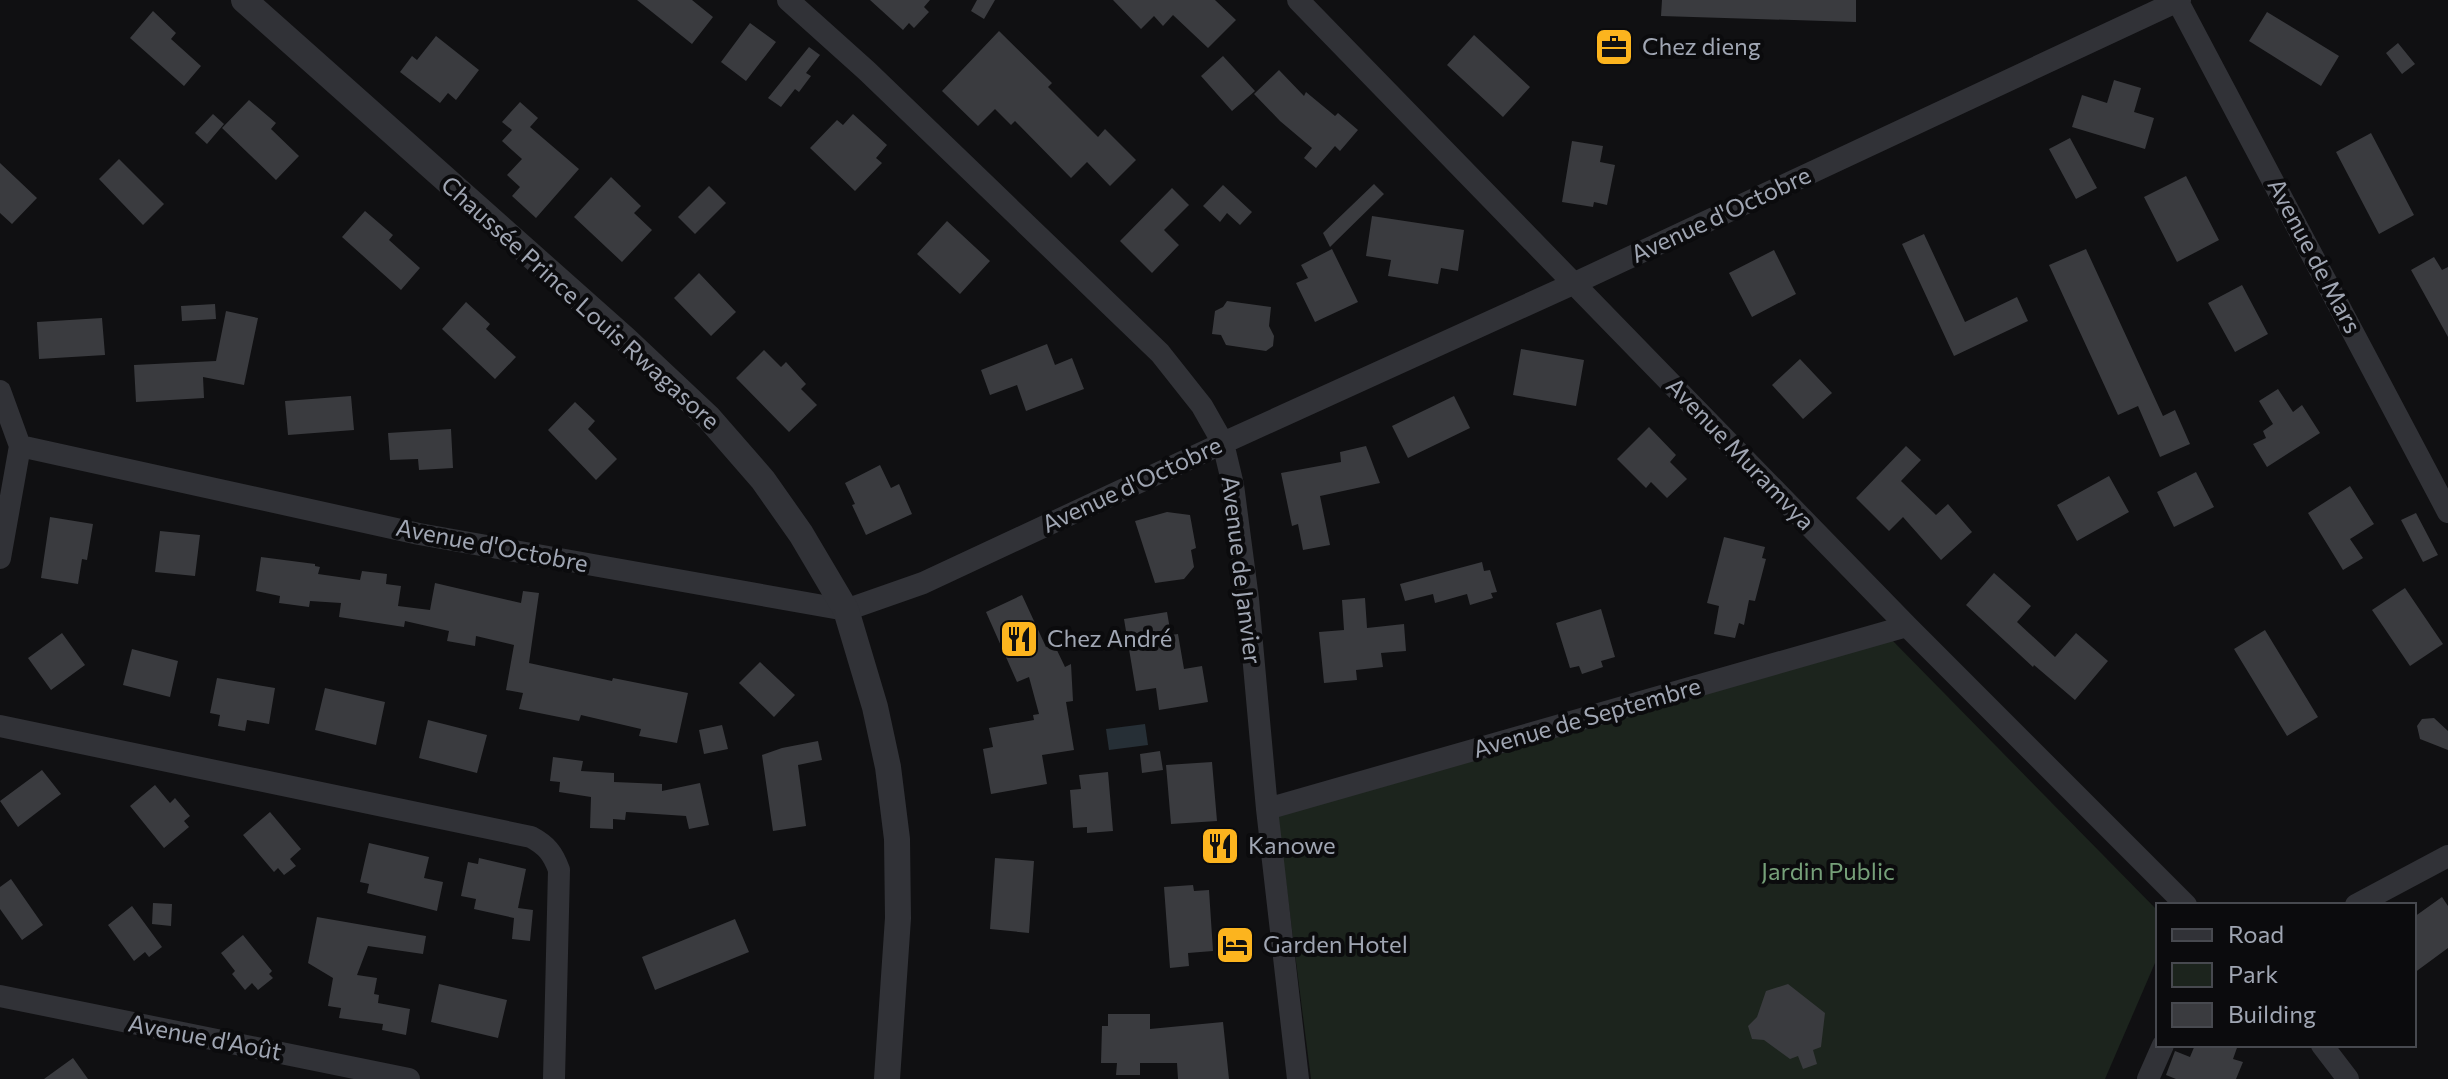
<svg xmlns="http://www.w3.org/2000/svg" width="2448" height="1079" font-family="Commissioner,sans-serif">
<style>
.green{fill:#1c241d}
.water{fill:#262f36}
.building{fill:#3a3b3f}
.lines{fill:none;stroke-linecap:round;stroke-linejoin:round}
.minor{stroke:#313237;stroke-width:22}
.tertiary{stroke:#313237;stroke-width:26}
.labels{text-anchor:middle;stroke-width:8;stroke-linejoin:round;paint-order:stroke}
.poi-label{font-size:24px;fill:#a0a6b3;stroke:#0b0b0d;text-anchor:start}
.street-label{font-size:24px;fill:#a0a6b3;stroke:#0b0b0d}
.park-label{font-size:24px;fill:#76a079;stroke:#0b0b0d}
</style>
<rect width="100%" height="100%" fill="#101012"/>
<path class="green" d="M1891 639 2158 911V956L2105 1079H1311L1277 812Z"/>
<path class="water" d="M1145 724 1148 745 1109 750 1106 729Z"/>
<path class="building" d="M637 0H692L713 17 692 44Z
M870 0H930L924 7 929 12 914 28 909 23 903 30Z
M977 0H995L984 19 971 11Z
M1113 0H1215L1236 20 1208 48 1173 15 1163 26 1154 16 1141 29Z
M1662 0H1856V22L1661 16Z
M153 11 176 33 171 39 201 66 184 86 130 38Z
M2267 12 2339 56 2321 86 2249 41Z
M750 23 776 42 746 81 721 62Z
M999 31 1052 83 1048 87 1098 137 1105 129 1136 160 1110 186 1087 162 1071 178 1015 121 1011 125 995 109 978 126 942 91Z
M1474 35 1530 87 1503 117 1447 65Z
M436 36 479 70 456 100 448 93 440 103 400 72 412 56 417 60Z
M2398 43 2415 64 2402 74 2386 53Z
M809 47 820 55 806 73 811 76 799 92 795 89 781 107 768 98Z
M1223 56 1255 91 1232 111 1201 76Z
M1279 70 1304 96 1306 92 1335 116 1338 113 1358 130 1340 151 1335 146 1316 168 1304 158 1312 148 1280 121 1254 94Z
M2114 80 2141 88 2134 112 2154 118 2145 149 2072 127 2082 95 2107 103Z
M249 100 276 123 271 129 299 156 276 180 222 128Z
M520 102 538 118 530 127 579 169 536 218 512 196 520 187 507 175 522 159 502 141 512 130 502 122Z
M213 114 224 124 207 144 195 133Z
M853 114 887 145 876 158 882 163 855 191 810 148 837 120 843 125Z
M2371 133 2414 215 2379 234 2336 152Z
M2070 138 2097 188 2076 199 2049 149Z
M1572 141 1603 146 1600 162 1615 165 1607 205 1594 202 1593 207 1562 202Z
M119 159 164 204 143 225 99 179Z
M0 163 37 198 12 224 0 213Z
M2186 176 2219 240 2177 262 2144 197Z
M611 177 641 206 634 213 652 230 622 262 574 217Z
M1374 184 1384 194 1330 247 1323 233Z
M1223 185 1252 212 1240 225 1227 213 1220 222 1203 206Z
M709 186 726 203 695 234 678 217Z
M1172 188 1189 205 1164 230 1179 245 1152 273 1120 241Z
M365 211 393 235 389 240 420 268 401 290 342 237Z
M1372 216 1464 230 1458 271 1441 268 1438 284 1388 276 1391 260 1366 256Z
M947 221 990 261 960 294 917 254Z
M1924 234 1965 322 2017 297 2028 321 1954 356 1902 244Z
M1332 249 1358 302 1315 322 1296 283 1308 278 1301 265Z
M2086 249 2163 416 2175 410 2190 444 2160 457 2138 406 2118 415 2049 265Z
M1774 250 1796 294 1752 317 1729 273Z
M2434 257 2442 270 2448 267V337L2411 270Z
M699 273 736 312 711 336 674 298Z
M2242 285 2268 334 2235 352 2208 303Z
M1227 301 1271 307 1269 326 1274 336 1273 346 1266 351 1226 345 1221 335 1212 334 1215 311 1223 307Z
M466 302 490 324 486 329 516 357 495 379 442 329Z
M215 304 216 319 182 321 181 306Z
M226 311 258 318 244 385 203 377 204 398 136 402 134 365 216 361Z
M102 318 105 355 39 359 37 322Z
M1047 344 1055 365 1072 358 1084 389 1026 411 1017 385 990 395 981 370Z
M1521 349 1584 360 1576 406 1513 395Z
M764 350 781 367 786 362 806 384 801 389 817 405 789 432 736 378Z
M1800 359 1832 393 1803 419 1772 385Z
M2278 389 2293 412 2302 405 2320 433 2267 467 2253 444 2266 438 2263 431 2273 424 2259 401Z
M351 396 354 430 288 435 285 401Z
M1454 396 1470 428 1408 458 1392 426Z
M575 402 595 421 588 429 617 459 596 480 548 430Z
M1649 427 1676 455 1670 462 1687 479 1667 498 1651 482 1646 488 1617 459Z
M451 429 453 468 419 470 418 459 390 460 388 433Z
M1366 446 1380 483 1320 496 1330 545 1303 550 1298 524 1292 526 1281 473 1341 462 1340 452Z
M1906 446 1921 460 1901 481 1936 515 1948 504 1972 532 1941 560 1903 517 1889 531 1856 498Z
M880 465 891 488 899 484 912 514 866 535 852 505 855 504 845 483Z
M2196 472 2214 507 2174 527 2157 492Z
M2109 476 2129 512 2077 541 2057 505Z
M2350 486 2374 524 2350 539 2363 558 2343 570 2308 513Z
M1167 512 1190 515 1196 548 1191 550 1194 567 1184 579 1155 583 1135 521Z
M2416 513 2438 555 2423 562 2401 520Z
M50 517 93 524 87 560 82 559 78 584 41 578Z
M160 531 200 535 195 576 155 572Z
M1724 537 1765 547 1762 558 1766 559 1755 601 1749 600 1744 625 1739 623 1735 638 1714 634 1719 606 1707 603Z
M261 557 315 564V566L320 567 318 574 360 580 362 571 387 574 386 584 401 586 398 606 430 610 435 583 521 603 523 591 539 593 529 663 612 681 613 678 688 693 677 743 639 736 641 729 581 715 579 721 519 709 523 693 506 690 514 645 476 636 475 646 447 641 449 631 405 621 404 627 339 617 341 603 310 601 309 607 279 603 280 596 256 591Z
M1482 562 1484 571 1490 570 1497 592 1491 593 1493 598 1470 605 1467 594 1435 603 1433 594 1405 601 1400 584Z
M1994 573 2031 606 2017 622 2055 657 2076 633 2108 661 2075 700 2034 665 2033 667 1966 605Z
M2405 588 2443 644 2410 666 2372 610Z
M1022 595 1046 647 1054 644 1065 667 1071 664 1073 701 1066 702 1074 750 1042 755 1047 784 991 794 983 749 993 747 989 728 1034 720 1033 715 1039 714 1029 677 1017 682 986 612Z
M1365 598 1367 628 1404 624 1406 651 1381 653 1383 667 1356 670 1357 680 1324 683 1319 632 1344 630 1342 600Z
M1601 609 1615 657 1601 661 1603 667 1582 674 1579 666 1570 668 1556 623Z
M1167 612 1171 635 1178 634 1184 669 1202 666 1208 702 1159 710 1156 688 1136 691 1124 619Z
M2265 630 2318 717 2287 736 2234 649Z
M62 633 85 665 51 690 28 658Z
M132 649 178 661 170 697 123 685Z
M760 662 795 695 774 717 739 683Z
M217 678 275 688 269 724 247 720 245 731 218 726 220 715 210 713Z
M325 688 385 702 376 745 315 730Z
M2434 718 2448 731V750L2420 739 2417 726 2422 719Z
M428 720 487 735 477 773 419 758Z
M722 725 728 749 704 754 699 730Z
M818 741 822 760 798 765 806 826 773 831 762 755 782 748Z
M1160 751 1163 770 1142 773 1140 754Z
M553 757 583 761 581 771 614 773V782L662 784V791L700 783 709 825 689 829 686 816 626 812 625 820 613 819V829L590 828 591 797 559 792 560 782 550 781Z
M1212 762 1217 821 1171 824 1166 765Z
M42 770 61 794 18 827 0 801Z
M1108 772 1113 831 1087 833V827L1073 828 1070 790 1081 789 1079 775Z
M155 785 170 803 175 798 190 816 184 821 189 827 164 848 130 806Z
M270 812 301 849 290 859 296 866 284 875 278 868 274 872 243 835Z
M369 843 429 857 424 878 443 882 437 911 367 893 369 884 360 882Z
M479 858 526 869 518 908 533 910 530 941 512 939 514 918 474 909 476 899 461 896 468 862 478 864Z
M995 858 1034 861 1029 933 990 929Z
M11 879 43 925 22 940 0 909V887Z
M1193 885 1194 891 1209 890 1213 951 1188 953 1189 966 1170 968 1164 887Z
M2442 897 2448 906V948L2414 973V917Z
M153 903 172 904 171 926 152 924Z
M132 906 162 947 149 957 145 952 134 961 108 925Z
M317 917 426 936 423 954 368 946 357 975 377 978 374 994 379 995 378 1003 410 1009 406 1035 382 1030 383 1024 339 1018 341 1008 328 1006 333 978 308 963Z
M735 919 749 952 655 990 642 957Z
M243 935 272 971 269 974 273 978 258 990 252 983 245 990 232 974 235 971 221 953Z
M439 984 507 1000 498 1038 431 1022Z
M1788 984 1825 1013 1821 1047 1813 1050 1817 1064 1803 1069 1798 1056 1790 1059 1764 1040 1752 1039 1748 1026 1757 1017 1766 991Z
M1108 1014H1150V1029L1223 1022 1229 1079H1178L1177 1063H1140V1075H1116L1117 1063H1101L1102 1026H1108Z
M2195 1045H2238L2233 1059 2243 1062 2236 1079H2176L2166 1075 2175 1051 2190 1057Z
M73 1058 88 1079H44Z"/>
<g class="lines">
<path class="minor" d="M788 0 867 71 1160 353 1202 406 1223 443 1233 485 1248 599 1267 809 1298 1079
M1298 0 1907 626 2186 905
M2177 0 2448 512
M0 391 20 446
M20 446 419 534 846 610 923 583 1223 443 1575 283 2180 0
M0 558 20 446
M0 726 531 837C546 845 553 853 559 870L554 1079
M1267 809 1907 626
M2356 905 2448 856
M0 996 409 1079
M2322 1045 2348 1079
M2148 1079 2163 1045"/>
<path class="tertiary" d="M244 0 625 339 709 418 763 480 801 534 846 610 875 707 888 767 897 839 898 918 887 1079"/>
</g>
<defs>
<g id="office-square" transform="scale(2)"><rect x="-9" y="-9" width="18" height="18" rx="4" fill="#fcb41e" stroke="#0b0b0d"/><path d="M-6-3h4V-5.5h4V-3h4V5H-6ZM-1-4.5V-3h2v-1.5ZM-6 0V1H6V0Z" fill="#111"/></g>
<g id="restaurant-square" transform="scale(2)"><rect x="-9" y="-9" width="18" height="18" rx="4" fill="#fcb41e" stroke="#0b0b0d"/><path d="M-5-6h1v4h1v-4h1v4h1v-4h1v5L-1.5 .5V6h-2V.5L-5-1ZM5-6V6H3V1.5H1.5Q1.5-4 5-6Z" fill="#111"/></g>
<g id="hotel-square" transform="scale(2)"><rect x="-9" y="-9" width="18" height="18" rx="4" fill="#fcb41e" stroke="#0b0b0d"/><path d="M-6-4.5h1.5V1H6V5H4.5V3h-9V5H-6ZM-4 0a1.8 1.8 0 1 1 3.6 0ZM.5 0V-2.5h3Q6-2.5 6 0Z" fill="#111"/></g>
</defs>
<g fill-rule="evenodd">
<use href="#office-square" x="1614" y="47"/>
<use href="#restaurant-square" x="1019" y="639"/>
<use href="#restaurant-square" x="1220" y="846"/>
<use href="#hotel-square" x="1235" y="945"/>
</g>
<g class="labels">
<g class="poi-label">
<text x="1642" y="55">Chez dieng</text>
<text x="1047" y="647">Chez André</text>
<text x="1248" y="854">Kanowe</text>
<text x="1263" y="953">Garden Hotel</text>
</g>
<g class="street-label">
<text transform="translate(1721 215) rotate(-25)" y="8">Avenue d'Octobre</text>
<text transform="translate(2314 256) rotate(62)" y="8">Avenue de Mars</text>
<text transform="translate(580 303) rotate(42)" y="8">Chaussée Prince Louis Rwagasore</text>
<text transform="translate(1740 454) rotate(46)" y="8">Avenue Muramvya</text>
<text transform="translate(1132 485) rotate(-25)" y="8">Avenue d'Octobre</text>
<text transform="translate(492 546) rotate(11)" y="8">Avenue d'Octobre</text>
<text transform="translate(1241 570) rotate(83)" y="8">Avenue de Janvier</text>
<text transform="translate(1587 718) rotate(-16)" y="8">Avenue de Septembre</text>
<text transform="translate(205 1038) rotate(11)" y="8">Avenue d'Août</text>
</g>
<g class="park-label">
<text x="1828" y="880">Jardin Public</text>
</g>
</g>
<rect x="2156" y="903" width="260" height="144" fill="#0b0b0d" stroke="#47494f" stroke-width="2"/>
<rect x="2172" y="929" width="40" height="12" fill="#313237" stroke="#47494f" stroke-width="2"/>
<text x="2228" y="943" font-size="24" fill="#a0a6b3">Road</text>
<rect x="2172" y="963" width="40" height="24" fill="#1c241d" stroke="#47494f" stroke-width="2"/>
<text x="2228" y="983" font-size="24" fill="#a0a6b3">Park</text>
<rect x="2172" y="1003" width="40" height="24" fill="#3a3b3f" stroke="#47494f" stroke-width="2"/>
<text x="2228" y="1023" font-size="24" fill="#a0a6b3">Building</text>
</svg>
